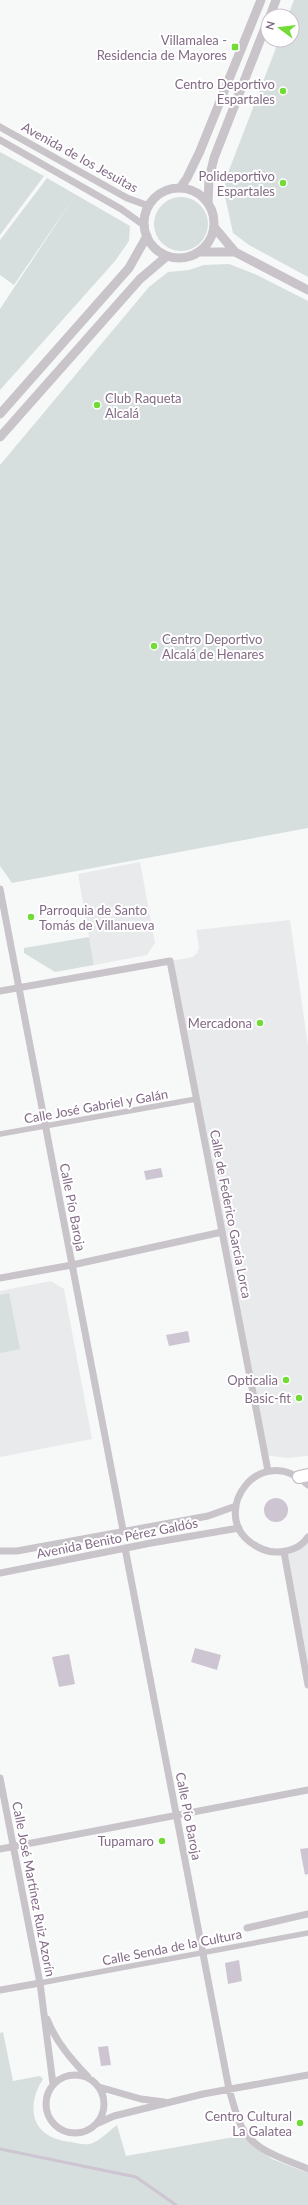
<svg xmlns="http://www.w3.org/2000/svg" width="308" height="2205" font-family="Lato,sans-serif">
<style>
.built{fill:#e9eaeb}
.green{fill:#d6dede}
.water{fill:#cdc5d1}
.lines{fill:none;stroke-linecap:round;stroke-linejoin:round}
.stream{stroke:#cdc5d1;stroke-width:3}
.trunk-casing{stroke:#bcb6bd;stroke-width:14}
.pedestrian{stroke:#c9c3ca;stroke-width:5.5}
.minor{stroke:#c9c3ca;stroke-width:7}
.tertiary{stroke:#c9c3ca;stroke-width:9}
.trunk{stroke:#fff;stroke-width:12}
.poi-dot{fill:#73db36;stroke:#fff;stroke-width:1.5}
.labels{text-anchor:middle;stroke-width:4;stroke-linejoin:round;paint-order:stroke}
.poi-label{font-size:13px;fill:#826a86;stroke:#fff;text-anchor:end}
.street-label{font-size:13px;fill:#826a86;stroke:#fff}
</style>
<rect width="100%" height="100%" fill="#f7f9f8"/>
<path class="built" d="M140 862 155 943 147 955 94 965 78 874Z
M290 920 308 1046V1456L287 1458 265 1455 170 961 193 957 197 953 199 947 196 930Z
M51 1281 64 1289 92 1439 0 1457V1291Z
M308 1537V1685L284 1552Z"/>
<path class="green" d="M294 0H308V277L249 245 233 233 224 192 226 178 279 40H292V16H288Z
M0 152 44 176 0 235Z
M47 178 130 226 129 241 115 261 0 390V309L74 197 14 285 0 275V240Z
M154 224a27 27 0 1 1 54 0a27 27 0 1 1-54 0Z
M229 264 257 275 308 301V828L12 883 0 866V465L149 287 168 272 189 270 204 265Z
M89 937 94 965 55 972 24 953V948Z
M9 1293 20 1349 0 1353V1295Z
M3 2032 13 2081 40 2076 43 2079C24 2109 33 2139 71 2142 76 2143 84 2145 89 2144 98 2143 110 2130 117 2125L126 2156 240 2136 246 2138 272 2159 308 2173V2205H0V2033Z"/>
<path class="water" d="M161 1168 163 1177 146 1180 144 1171Z
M188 1331 190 1342 169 1346 166 1335Z
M264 1510a12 12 0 1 1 24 0a12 12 0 1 1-24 0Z
M195 1648 221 1655 217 1670 191 1662Z
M69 1654 75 1684 59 1687 52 1657Z
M308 1848V1874L305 1875 300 1849Z
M239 1960 242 1981 228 1984 225 1963Z
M108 2046 111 2065 101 2066 98 2047Z"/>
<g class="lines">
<path class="stream" d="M0 2149 136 2177 176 2205"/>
<g class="trunk-casing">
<path id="trunk" d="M299 1477 308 1475"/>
</g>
<path class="pedestrian" d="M0 1134 196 1099
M40 1983 308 1933"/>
<path class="minor" d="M0 127 127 198 149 206
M0 140 121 209 145 226
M0 889 123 1530
M0 991 170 961 268 1471
M0 1278 72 1265 222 1232
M308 1485C259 1440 210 1512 250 1542 258 1548 266 1552 276 1552 288 1552 301 1548 308 1537
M125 1548 229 2089C232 2099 235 2111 239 2121 249 2150 283 2158 308 2169
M0 1551H17L208 1516 236 1506
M284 1552 308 1685
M0 1573 151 1543 239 1528
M0 1778 40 1983 53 2084
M0 1849 308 1790
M247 1928 308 1914
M0 1990 40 1983
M47 2019C56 2042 71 2059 88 2077
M46 2104a29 29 0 1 1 58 0a29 29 0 1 1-58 0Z
M99 2087 141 2099 164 2102
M96 2124 114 2116 203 2094 308 2075"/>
<path class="tertiary" d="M270 16 276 0
M180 188 187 178 200 151 261 0
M144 223a35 35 0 1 1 70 0a35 35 0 1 1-70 0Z
M208 203 209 179 214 158 268 20
M214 227 235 252 308 290
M199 252H235
M0 414 129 268 147 236
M0 437 140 279 167 256"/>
<use href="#trunk" class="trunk"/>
</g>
<g class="poi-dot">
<rect x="231" y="43" width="8" height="8" rx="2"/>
<circle cx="283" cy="91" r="4"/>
<circle cx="283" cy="183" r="4"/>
<circle cx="97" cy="405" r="4"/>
<circle cx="154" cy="646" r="4"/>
<circle cx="31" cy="917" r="4"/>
<circle cx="260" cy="1023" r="4"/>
<circle cx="286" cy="1380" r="4"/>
<circle cx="299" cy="1398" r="4"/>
<circle cx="162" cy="1841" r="4"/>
<circle cx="300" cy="2123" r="4"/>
</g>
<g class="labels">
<g class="poi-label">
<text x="227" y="45">Villamalea -<tspan x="227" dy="15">Residencia de Mayores</tspan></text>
<text x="275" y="89">Centro Deportivo<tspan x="275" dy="15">Espartales</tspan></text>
<text x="275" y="181">Polideportivo<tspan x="275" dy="15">Espartales</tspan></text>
<text x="105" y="403" text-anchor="start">Club Raqueta<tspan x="105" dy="15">Alcalá</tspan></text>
<text x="162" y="644" text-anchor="start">Centro Deportivo<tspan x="162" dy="15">Alcalá de Henares</tspan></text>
<text x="39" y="915" text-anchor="start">Parroquia de Santo<tspan x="39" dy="15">Tomás de Villanueva</tspan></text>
<text x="252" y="1028">Mercadona</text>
<text x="278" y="1385">Opticalia</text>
<text x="291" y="1403">Basic-fit</text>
<text x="154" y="1846">Tupamaro</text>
<text x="292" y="2121">Centro Cultural<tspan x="292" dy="15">La Galatea</tspan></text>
</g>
<g class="street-label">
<text transform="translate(80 157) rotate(29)" y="5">Avenida de los Jesuitas</text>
<text transform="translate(96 1106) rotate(-10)" y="5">Calle José Gabriel y Galán</text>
<text transform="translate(73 1207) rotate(79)" y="5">Calle Pío Baroja</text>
<text transform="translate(231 1214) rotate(79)" y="5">Calle de Federico García Lorca</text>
<text transform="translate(117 1538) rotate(-11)" y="5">Avenida Benito Pérez Galdós</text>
<text transform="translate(189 1816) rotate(79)" y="5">Calle Pío Baroja</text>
<text transform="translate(34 1889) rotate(79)" y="5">Calle José Martínez Ruiz Azorín</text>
<text transform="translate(172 1947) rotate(-11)" y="5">Calle Senda de la Cultura</text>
</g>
</g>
<g transform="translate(280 28) rotate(285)"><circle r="19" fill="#ffffff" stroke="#cdc3cf"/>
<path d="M0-3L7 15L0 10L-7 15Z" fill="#73db36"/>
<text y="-6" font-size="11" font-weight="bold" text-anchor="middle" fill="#826a86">N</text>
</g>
</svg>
